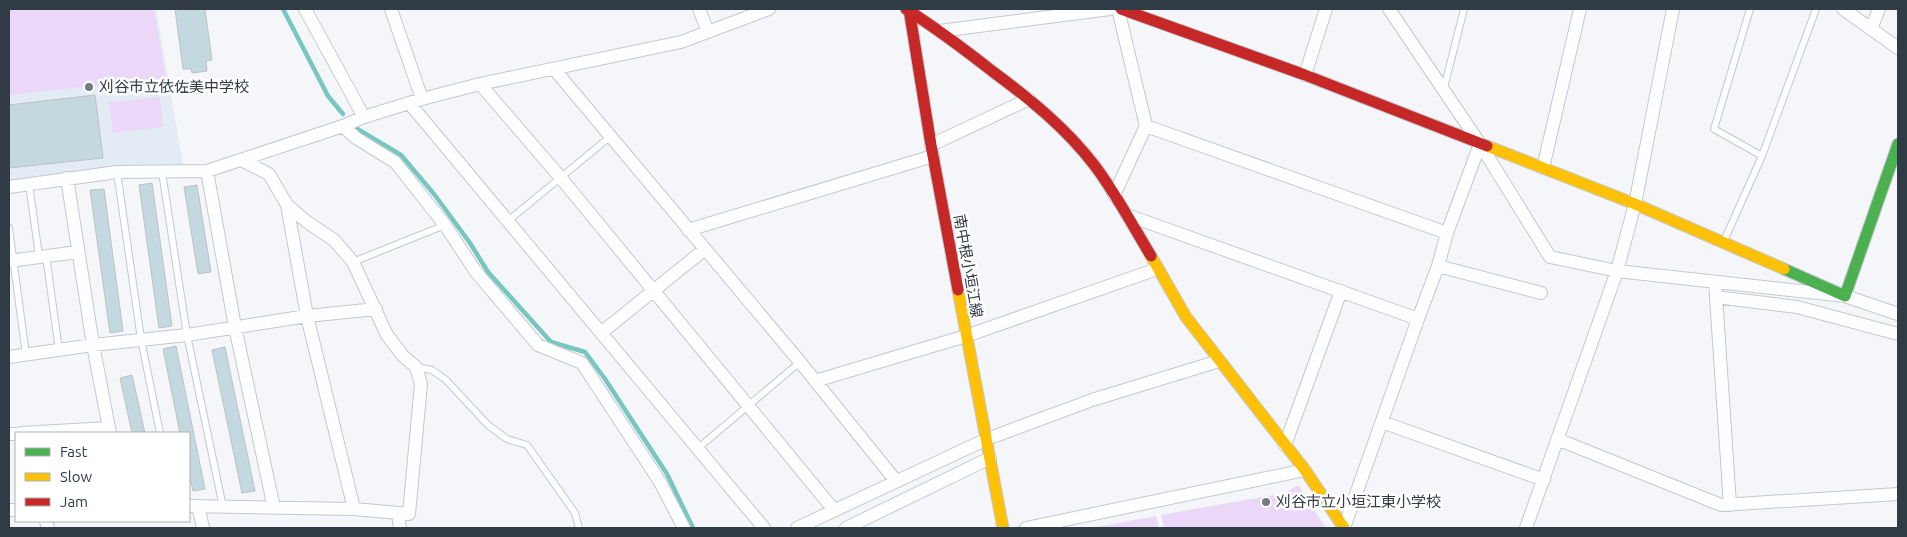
<svg xmlns="http://www.w3.org/2000/svg" width="1907" height="537" font-family="Ubuntu,'Noto Sans JP',sans-serif">
<style>
.built{fill:#e3ecf4}
.green{fill:#ebd8f8}
.lines{fill:none;stroke-linecap:round;stroke-linejoin:round}
.stream{stroke:#77c7c0;stroke-width:4.5}
.building{fill:#c4d8df;stroke:#bac3c6}
.lane-casing{stroke:#c3c9d0;stroke-width:8}
.street-casing{stroke:#c3c9d0;stroke-width:14}
.fast-casing{stroke:#c3c9d0;stroke-width:13}
.slow-casing{stroke:#c3c9d0;stroke-width:13}
.jam-casing{stroke:#c3c9d0;stroke-width:13}
.lane{stroke:#fdfefe;stroke-width:6}
.street{stroke:#fdfefe;stroke-width:12}
.fast{stroke:#4caf50;stroke-width:11}
.slow{stroke:#ffc107;stroke-width:11}
.jam{stroke:#c62828;stroke-width:11}
.poi-dot{fill:#757c85;stroke:#fff;stroke-width:2}
.labels{text-anchor:middle;stroke-width:5;stroke-linejoin:round;paint-order:stroke}
.poi-label{font-size:15px;fill:#303b46;stroke:#fff;text-anchor:start}
.street-label{font-size:15px;fill:#303b46;stroke:#fff}
</style>
<rect width="100%" height="100%" fill="#f4f6f9"/>
<path class="built" d="M9 9H156L183 164 114 167 9 180Z"/>
<path class="green" d="M9 9H154L166 78 9 95Z
M160 97 163 127 113 133 109 102Z
M1298 485 1326 528H1164L1161 515 1285 493Z
M1156 516 1159 528H1092Z"/>
<g class="lines">
<path class="stream" d="M283 9 328 96 343 114
M354 127 401 155 434 194 470 243 488 272 551 342 585 352 605 379 667 474 693 528"/>
</g>
<path class="building" d="M175 9H205L212 60 206 61 207 71 192 73 191 69H183Z
M95 95 103 158 9 168V105Z
M152 183 172 326 159 328 139 185Z
M197 185 211 272 198 274 184 187Z
M104 189 123 331 110 333 90 190Z
M176 346 205 489 193 491 189 473 190 433H180L163 349Z
M225 347 255 491 242 493 212 350Z
M132 375 145 433H132L120 378Z"/>
<g class="lines">
<g class="lane-casing">
<path id="lane" d="M1750 9 1714 129 1762 156
M1444 88 1464 9
M117 172 141 339 160 433
M162 172 187 335 223 507
M29 184 39 256
M508 221 611 136
M9 228 26 355
M1724 241 1762 156 1816 9
M46 256 59 350
M353 262 445 225
M416 367 432 370 446 380 488 425 507 439 527 445 575 513 579 528
M697 449 800 362"/>
</g>
<g class="street-casing">
<path id="street" d="M305 9 364 117
M391 9 422 99
M699 9 708 32
M1389 9 1480 144 1550 257 1617 271 1845 296 1898 314
M1843 9 1898 48
M1871 29 1879 9
M940 31 1110 9
M554 69 800 362 896 481
M1305 75 1326 9
M480 84 560 177 834 510
M410 104 764 528
M343 126 356 138 395 162 445 225 476 272 538 345 582 363 660 482 684 528
M1146 126 1447 233
M931 145 1029 99
M1543 168 1580 9
M207 171 235 327 274 508
M67 178 93 345 110 433
M9 187 117 172 207 171 343 126 364 117 422 99 480 84 681 42 769 9
M1114 195 1146 126 1118 9
M287 205 307 316 354 509
M1127 215 1418 319 1344 528
M688 230 933 156
M9 261 78 252
M1438 266 1541 293
M1715 282 1730 505
M1716 297 1797 307 1898 334
M1418 319 1438 266 1447 233 1480 144
M601 333 705 249
M9 357 93 345 187 335 307 316 376 309
M815 381 966 336 1157 269
M1382 422 1544 480
M21 433 108 428
M9 434H16
M1557 439 1721 505 1898 494
M1285 445 1341 291
M189 506 354 509 409 514 421 384 416 367 403 356 387 335 353 262 334 240 307 222 287 205 269 174 243 161
M198 506 203 528
M9 510H16
M398 514 400 528
M46 521 48 528
M797 528 987 439 1092 400 1219 361
M846 528 990 458
M1026 528 1305 470
M1526 528 1617 271 1635 204 1673 9"/>
</g>
<g class="fast-casing">
<path id="fast" d="M1784 269 1845 296 1898 144"/>
</g>
<g class="slow-casing">
<path id="slow" d="M1487 146 1635 204 1784 269
M1151 256 1186 317 1305 470 1344 528
M958 290 1003 528"/>
</g>
<g class="jam-casing">
<path id="jam" d="M906 9C936 28 964 49 992 71 1030 99 1066 128 1095 166 1116 194 1133 226 1151 256
M909 9 931 145 958 290
M1121 9 1305 75 1487 146"/>
</g>
<use href="#lane" class="lane"/>
<use href="#street" class="street"/>
<use href="#fast" class="fast"/>
<use href="#slow" class="slow"/>
<use href="#jam" class="jam"/>
</g>
<g class="poi-dot">
<circle cx="89" cy="87" r="5"/>
<circle cx="1266" cy="502" r="5"/>
</g>
<g class="labels">
<g class="poi-label">
<text x="99" y="92">刈谷市立依佐美中学校</text>
<text x="1276" y="507">刈谷市立小垣江東小学校</text>
</g>
<g class="street-label">
<text transform="translate(968 266) rotate(80)" y="5">南中根小垣江線</text>
</g>
</g>
<rect width="1907" height="537" fill="none" stroke="#303b46" stroke-width="20"/>
<rect x="15" y="432" width="175" height="90" fill="#ffffff" stroke="#acb1b5"/>
<rect x="25" y="448" width="25" height="8" fill="#4caf50" stroke="#acb1b5"/>
<text x="60" y="457" font-size="15" fill="#303b46">Fast</text>
<rect x="25" y="473" width="25" height="8" fill="#ffc107" stroke="#acb1b5"/>
<text x="60" y="482" font-size="15" fill="#303b46">Slow</text>
<rect x="25" y="498" width="25" height="8" fill="#c62828" stroke="#acb1b5"/>
<text x="60" y="507" font-size="15" fill="#303b46">Jam</text>
</svg>
